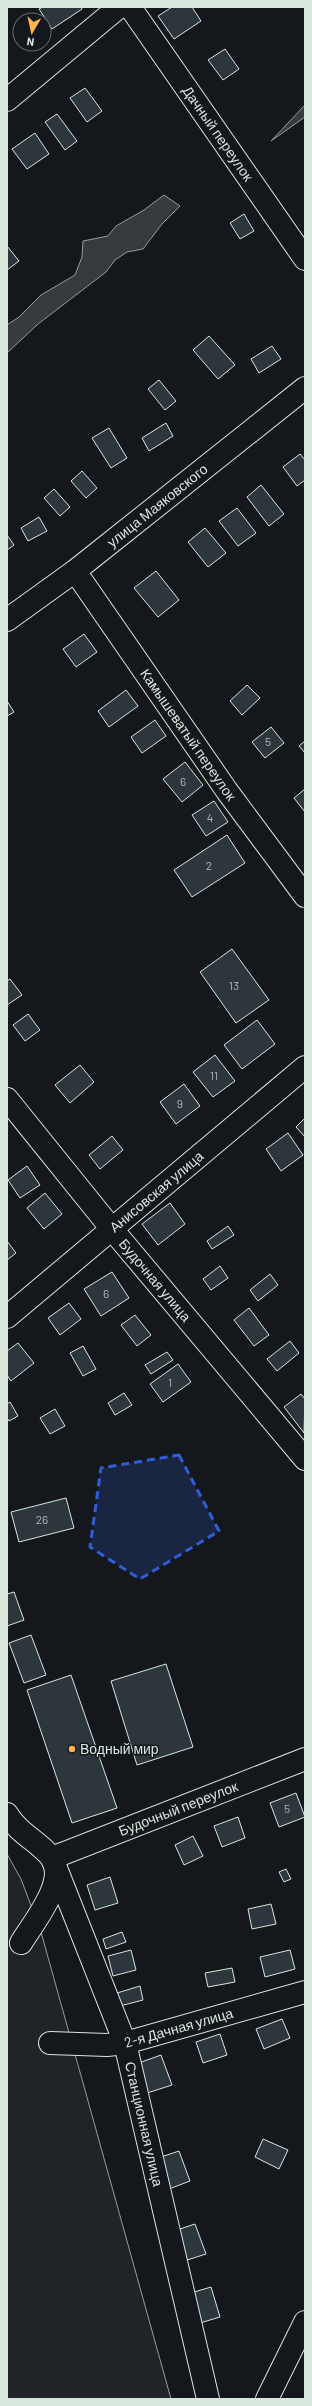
<svg xmlns="http://www.w3.org/2000/svg" width="312" height="2406" font-family="Barlow,sans-serif">
<style>
.green{fill:#202428;stroke:#939e99}
.water{fill:#363b3e;stroke:#939e99}
.building{fill:#2c363c;stroke:#d8e6dc}
.lines{fill:none;stroke-linecap:round;stroke-linejoin:round}
.minor-casing{stroke:#d8e6dc;stroke-width:24}
.major-casing{stroke:#d8e6dc;stroke-width:24}
.minor{stroke:#14181c;stroke-width:22}
.major{stroke:#14181c;stroke-width:22}
.marked{fill:#305dd8;fill-opacity:0.2;stroke:#305dd8;stroke-width:3;stroke-dasharray:8 5;stroke-linejoin:round}
.poi-dot{fill:#ffb74d;stroke:#14181c;stroke-width:1.5}
.labels{text-anchor:middle;stroke-width:3;stroke-linejoin:round;paint-order:stroke}
.number-label{font-size:12px;fill:#adbab4}
.street-label{font-size:14px;fill:#d8e6dc;stroke:#14181c}
.poi-label{font-size:14px;fill:#d8e6dc;stroke:#14181c;text-anchor:start}
</style>
<rect width="100%" height="100%" fill="#14181c"/>
<path class="green" d="M7 1854 21 1879 41 1932 171 2399H7Z"/>
<path class="water" d="M305 105V117L271 141Z
M164 195 180 206 162 224 143 249 127 252 115 260 106 272 38 324 7 353V325L19 317 41 295 75 275 82 257 83 241 108 236 116 226 144 210Z"/>
<path class="building" d="M43 7H81L82 9 52 29 39 9Z
M172 7H192L201 21 174 39 158 16Z
M225 49 239 69 223 80 208 60Z
M85 88 102 111 87 122 70 98Z
M57 114 77 141 65 150 45 122Z
M35 133 49 154 27 169 12 149Z
M244 214 254 231 240 239 230 223Z
M7 246 19 261 7 270Z
M209 336 235 365 218 379 193 350Z
M272 346 281 359 259 373 251 359Z
M159 380 176 401 165 410 148 389Z
M166 423 173 436 149 451 142 438Z
M109 428 127 458 111 468 92 438Z
M300 454 305 460V480L297 486 283 467Z
M82 471 97 488 86 498 71 481Z
M261 485 284 514 269 526 247 497Z
M54 489 70 507 60 516 44 498Z
M237 508 256 533 238 546 219 521Z
M39 517 47 531 28 541 21 528Z
M205 528 226 553 208 567 188 542Z
M7 535 14 545 7 550Z
M156 571 179 600 158 617 134 588Z
M84 634 97 652 76 667 63 649Z
M247 685 260 698 242 715 230 701Z
M126 690 138 706 109 727 98 711Z
M7 701 14 712 7 716Z
M155 720 166 736 142 753 131 737Z
M271 727 284 743 265 758 252 742Z
M305 741V753L299 746Z
M185 762 203 785 182 802 163 779Z
M305 789V812L294 798Z
M214 801 228 822 206 836 192 815Z
M227 835 245 863 192 897 174 870Z
M232 949 269 1000 236 1023 200 972Z
M10 979 22 995 7 1005V981Z
M28 1014 40 1030 25 1041 13 1025Z
M257 1020 275 1044 242 1069 224 1045Z
M215 1055 235 1081 213 1097 193 1072Z
M80 1065 94 1082 70 1103 55 1085Z
M184 1084 200 1106 176 1124 160 1102Z
M305 1118V1137L296 1127Z
M288 1133 303 1155 281 1171 266 1149Z
M112 1136 123 1150 100 1169 89 1155Z
M27 1166 40 1185 20 1198 8 1180Z
M45 1193 62 1214 44 1229 27 1208Z
M170 1203 185 1224 158 1245 142 1224Z
M228 1226 234 1235 212 1249 207 1241Z
M7 1241 16 1253 7 1260Z
M220 1266 228 1278 211 1290 203 1279Z
M112 1272 129 1298 101 1316 84 1289Z
M270 1274 278 1285 258 1301 250 1290Z
M69 1303 81 1319 60 1335 48 1318Z
M249 1308 269 1335 254 1346 234 1320Z
M135 1315 151 1335 137 1346 121 1325Z
M290 1341 299 1353 277 1371 267 1359Z
M18 1343 34 1363 11 1381 7 1375V1351Z
M83 1346 96 1369 83 1376 70 1353Z
M167 1352 173 1360 151 1374 145 1365Z
M178 1364 191 1382 163 1402 150 1384Z
M124 1393 132 1405 115 1415 108 1403Z
M301 1394 305 1399 304 1433 284 1407Z
M10 1402 18 1416 9 1421 7 1418V1404Z
M55 1409 65 1426 50 1434 40 1418Z
M66 1498 74 1528 19 1542 11 1512Z
M14 1592 24 1620 7 1626V1594Z
M31 1635 46 1675 24 1683 9 1643Z
M166 1664 193 1747 137 1765 111 1681Z
M71 1675 117 1808 72 1823 27 1690Z
M296 1793 305 1817 279 1827 270 1803Z
M238 1817 245 1838 222 1847 214 1826Z
M193 1836 203 1856 184 1865 175 1845Z
M286 1869 291 1879 284 1882 279 1872Z
M110 1877 118 1903 95 1910 87 1885Z
M271 1904 276 1924 252 1929 248 1909Z
M122 1932 126 1942 106 1949 103 1939Z
M131 1950 136 1970 113 1976 108 1956Z
M290 1950 295 1969 265 1977 260 1957Z
M232 1968 235 1982 208 1987 205 1973Z
M140 1986 143 2000 120 2006 117 1993Z
M282 2019 290 2038 264 2049 256 2029Z
M220 2034 227 2055 203 2063 196 2042Z
M161 2055 172 2085 144 2094 133 2065Z
M263 2139 288 2150 279 2169 255 2157Z
M179 2151 190 2181 169 2189 158 2158Z
M195 2224 206 2254 184 2261 174 2231Z
M211 2287 220 2317 200 2323 191 2293Z"/>
<g class="lines">
<g class="minor-casing">
<g id="minor">
<path id="s1" d="M130 7 305 259"/>
<path d="M7 100 119 7"/>
<path id="s2" d="M75 571 227 791 305 896"/>
<path id="s3" d="M7 1099 111 1228 305 1459"/>
<path id="s4" d="M7 1317 305 1067"/>
<path d="M7 1814C20 1835 37 1840 51 1857 69 1880 33 1923 21 1943"/>
<path id="s5" d="M50 2043 107 2045 125 2043 305 1992"/>
<path id="s6" d="M208 2399 125 2043 52 1858 305 1759"/>
<path d="M267 2399 305 2322"/>
</g>
</g>
<g class="major-casing">
<g id="major">
<path id="s7" d="M7 620 75 571 305 388"/>
</g>
</g>
<use href="#minor" class="minor"/>
<use href="#major" class="major"/>
</g>
<path class="marked" d="M179 1455 219 1531 140 1579 90 1547 101 1468Z"/>
<circle class="poi-dot" cx="72" cy="1749" r="4"/>
<g class="labels">
<g class="number-label">
<text x="268" y="746">5</text>
<text x="183" y="786">6</text>
<text x="210" y="822">4</text>
<text x="209" y="870">2</text>
<text x="234" y="990">13</text>
<text x="214" y="1080">11</text>
<text x="180" y="1108">9</text>
<text x="106" y="1298">6</text>
<text x="170" y="1387">1</text>
<text x="42" y="1524">26</text>
<text x="287" y="1813">5</text>
</g>
<g class="street-label">
<text dy="5" stroke="none"><textPath href="#s1" startOffset="154">Дачный переулок</textPath></text>
<text dy="5" stroke="none"><textPath href="#s7" startOffset="189">улица Маяковского</textPath></text>
<text dy="5" stroke="none"><textPath href="#s2" startOffset="199">Камышеватый переулок</textPath></text>
<text dy="5" stroke="none"><textPath href="#s4" startOffset="195">Анисовская улица</textPath></text>
<text dy="5" stroke="none"><textPath href="#s3" startOffset="234">Будочная улица</textPath></text>
<text dy="5" stroke="none"><textPath href="#s6" startOffset="700">Будочный переулок</textPath></text>
<text dy="5" stroke="none"><textPath href="#s5" startOffset="131">2-я Дачная улица</textPath></text>
<text transform="translate(144 2124) rotate(77)" y="5">Станционная улица</text>
</g>
<g class="poi-label">
<text x="80" y="1754">Водный мир</text>
</g>
</g>
<rect width="312" height="2406" fill="none" stroke="#d8e6dc" stroke-width="16"/>
<g transform="translate(32 32) rotate(189)"><circle r="19" fill="#14181c" stroke="#626a69"/>
<path d="M0-3L7 15L0 10L-7 15Z" fill="#ffb74d"/>
<text y="-6" font-size="11" font-weight="bold" text-anchor="middle" fill="#d8e6dc">N</text>
</g>
</svg>
